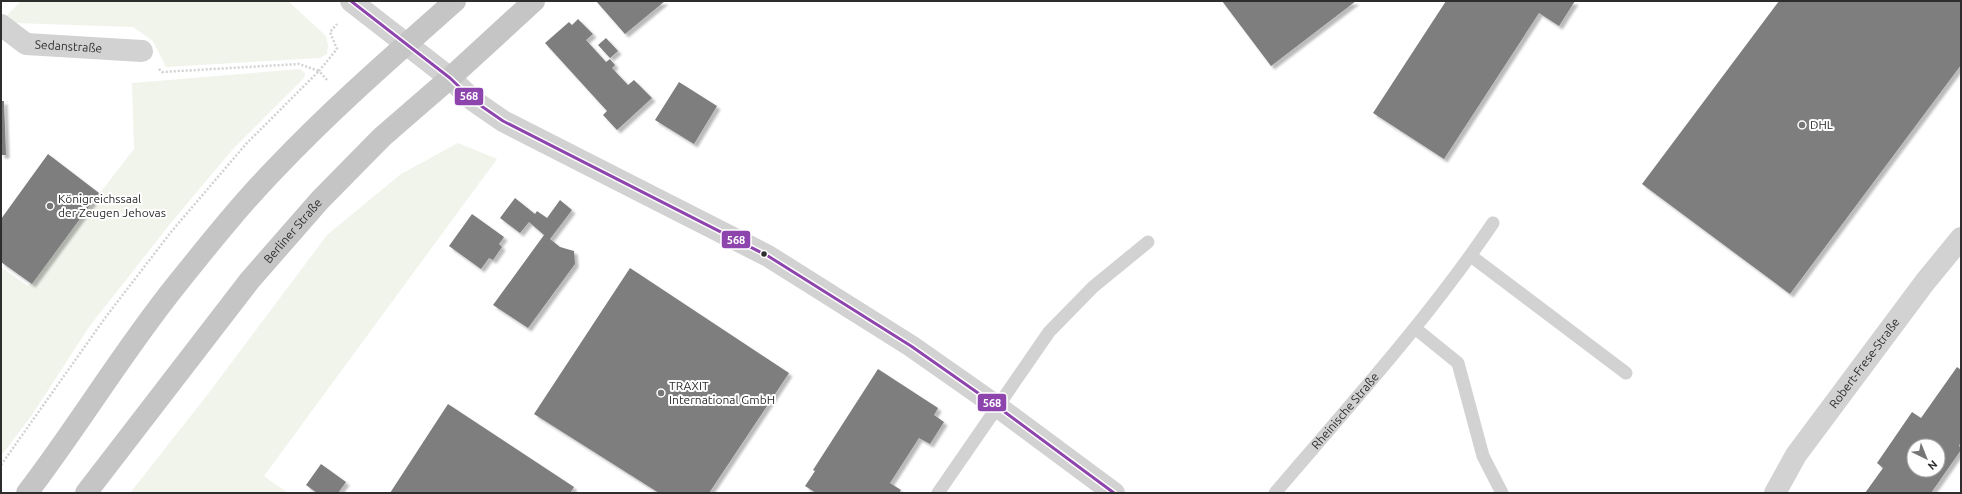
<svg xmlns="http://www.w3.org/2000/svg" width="1962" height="494" font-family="Ubuntu,sans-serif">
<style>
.green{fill:#f0f4eb}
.building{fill:#7e7e7e;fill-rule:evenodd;filter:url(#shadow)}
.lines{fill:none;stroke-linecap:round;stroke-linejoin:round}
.path{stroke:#d2d2d2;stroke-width:2.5;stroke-dasharray:2 2;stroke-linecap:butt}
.lane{stroke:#d2d2d2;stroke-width:13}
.street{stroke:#d2d2d2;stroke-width:22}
.primary{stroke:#c5c5c5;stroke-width:22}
.bus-1-casing{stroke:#fff;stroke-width:6}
.bus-1{stroke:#8e44ad;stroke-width:3}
.poi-dot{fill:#767676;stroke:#fff;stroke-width:1.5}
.bus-dot{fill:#2d2d2d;stroke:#fff;stroke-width:1.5}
.labels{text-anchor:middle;stroke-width:4;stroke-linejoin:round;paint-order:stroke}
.street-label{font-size:12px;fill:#2d2d2d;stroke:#fff}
.poi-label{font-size:12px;fill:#2d2d2d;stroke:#fff;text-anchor:start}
.line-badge{stroke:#fff;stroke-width:1.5}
.badge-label{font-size:11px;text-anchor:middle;font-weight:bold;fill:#fff}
</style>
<defs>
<filter id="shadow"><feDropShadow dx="3.5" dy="3.5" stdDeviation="1" flood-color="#0004"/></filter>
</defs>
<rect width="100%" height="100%" fill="#fff"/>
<path class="green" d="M21 1H288L326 36 328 45 327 54 320 58 166 67 153 41 133 27 15 23 6 16Z
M300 69 305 73 304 78 233 149 174 219 89 327 32 415 1 456V267L28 286 134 149 132 83Z
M458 143 497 159 264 476 288 493H130L208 394 327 235 401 174Z"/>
<path class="building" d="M596 1H665L625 34Z
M1222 1H1356L1271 66Z
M1446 1H1575L1559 26 1539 13 1444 159 1373 113Z
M1779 1H1961V65L1790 294 1642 184Z
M578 19 593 34 586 40 606 62 610 59 615 65 612 68 628 85 634 80 652 98 617 130 603 115 607 111 545 43 569 22 572 25Z
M606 38 618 51 610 58 598 45Z
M679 82 717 106 694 144 655 120Z
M1 101H4L6 155H1Z
M48 154 99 193 32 284 1 262V219Z
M515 198 535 214 537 211 547 218 560 200 572 210 550 239 560 247 574 251 575 264 528 328 493 305 544 235 529 222 520 233 500 218Z
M472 214 504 237 499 244 502 247 493 260 489 258 481 269 449 246Z
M630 268 789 373 709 493H659L534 414Z
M1957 367 1961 370V443L1959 445 1961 450 1931 493H1865L1883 468 1877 463 1912 412 1921 418ZM1914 446H1938V470H1914Z
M878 369 938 408 934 415 944 422 930 444 919 438 890 483 901 490 899 493H816L805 486 815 471 813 470Z
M448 404 574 487 570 493H390Z
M321 464 346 482 338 493H317L306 485Z"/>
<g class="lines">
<path class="path" d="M327 80 319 71 337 49 330 32 337 24
M1 465 105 318 171 232 246 144 319 71 299 64 162 72 159 69"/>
<g class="lane">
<path d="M1471 256 1626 373"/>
<path d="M1416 329 1458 363 1483 456 1502 493"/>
<path d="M938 493 1049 332 1093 287 1148 242"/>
<path id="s1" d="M1275 493C1350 405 1428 319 1493 223"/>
</g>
<g class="street">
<path d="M351 1 450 78 474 101 503 121 768 256 911 346 998 407 1114 493"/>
<path id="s2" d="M1 25 26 44 142 51"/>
<path id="s3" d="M1775 493 1796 455 1925 282 1961 238"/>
</g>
<g class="primary">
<path d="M27 493C79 425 123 351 177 284 209 244 241 204 277 167 333 108 394 55 455 1"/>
<path id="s4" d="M86 493 250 280 320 200 382 137 450 78 534 1"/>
</g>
<g class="bus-1-casing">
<path id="bus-1" d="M351 1 450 78 474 101 503 121 768 256 911 346 998 407 1114 493"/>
</g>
<use href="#bus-1" class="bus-1"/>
</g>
<g class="poi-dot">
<circle cx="1802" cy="125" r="4"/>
<circle cx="50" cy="206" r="4"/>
<circle cx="661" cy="393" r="4"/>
</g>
<circle class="bus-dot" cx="764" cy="254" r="3.5"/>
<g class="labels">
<g class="street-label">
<text dy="4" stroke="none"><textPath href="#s2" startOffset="74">Sedanstraße</textPath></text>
<text dy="4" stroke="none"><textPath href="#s4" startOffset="334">Berliner Straße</textPath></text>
<text dy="4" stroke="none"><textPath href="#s3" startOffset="158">Robert-Frese-Straße</textPath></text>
<text dy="4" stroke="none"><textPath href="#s1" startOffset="108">Rheinische Straße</textPath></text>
</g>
<g class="poi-label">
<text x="1810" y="129">DHL</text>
<text x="58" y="203">Königreichssaal<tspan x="58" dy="14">der Zeugen Jehovas</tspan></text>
<text x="669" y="390">TRAXIT<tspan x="669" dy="14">International GmbH</tspan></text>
</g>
</g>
<g class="line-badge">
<rect x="454" y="87" width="30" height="19" rx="4" fill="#8e44ad"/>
<rect x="721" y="230" width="30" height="19" rx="4" fill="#8e44ad"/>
<rect x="977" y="393" width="30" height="19" rx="4" fill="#8e44ad"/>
</g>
<g class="badge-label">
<text x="469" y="100">568</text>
<text x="736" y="244">568</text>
<text x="992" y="407">568</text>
</g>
<rect width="1962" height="494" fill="none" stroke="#2d2d2d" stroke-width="4"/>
<g transform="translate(1926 458) rotate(137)"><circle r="19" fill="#ffffff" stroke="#ababab"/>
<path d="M0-3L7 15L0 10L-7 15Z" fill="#767676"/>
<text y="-6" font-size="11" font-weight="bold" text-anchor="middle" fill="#2d2d2d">N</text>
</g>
</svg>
